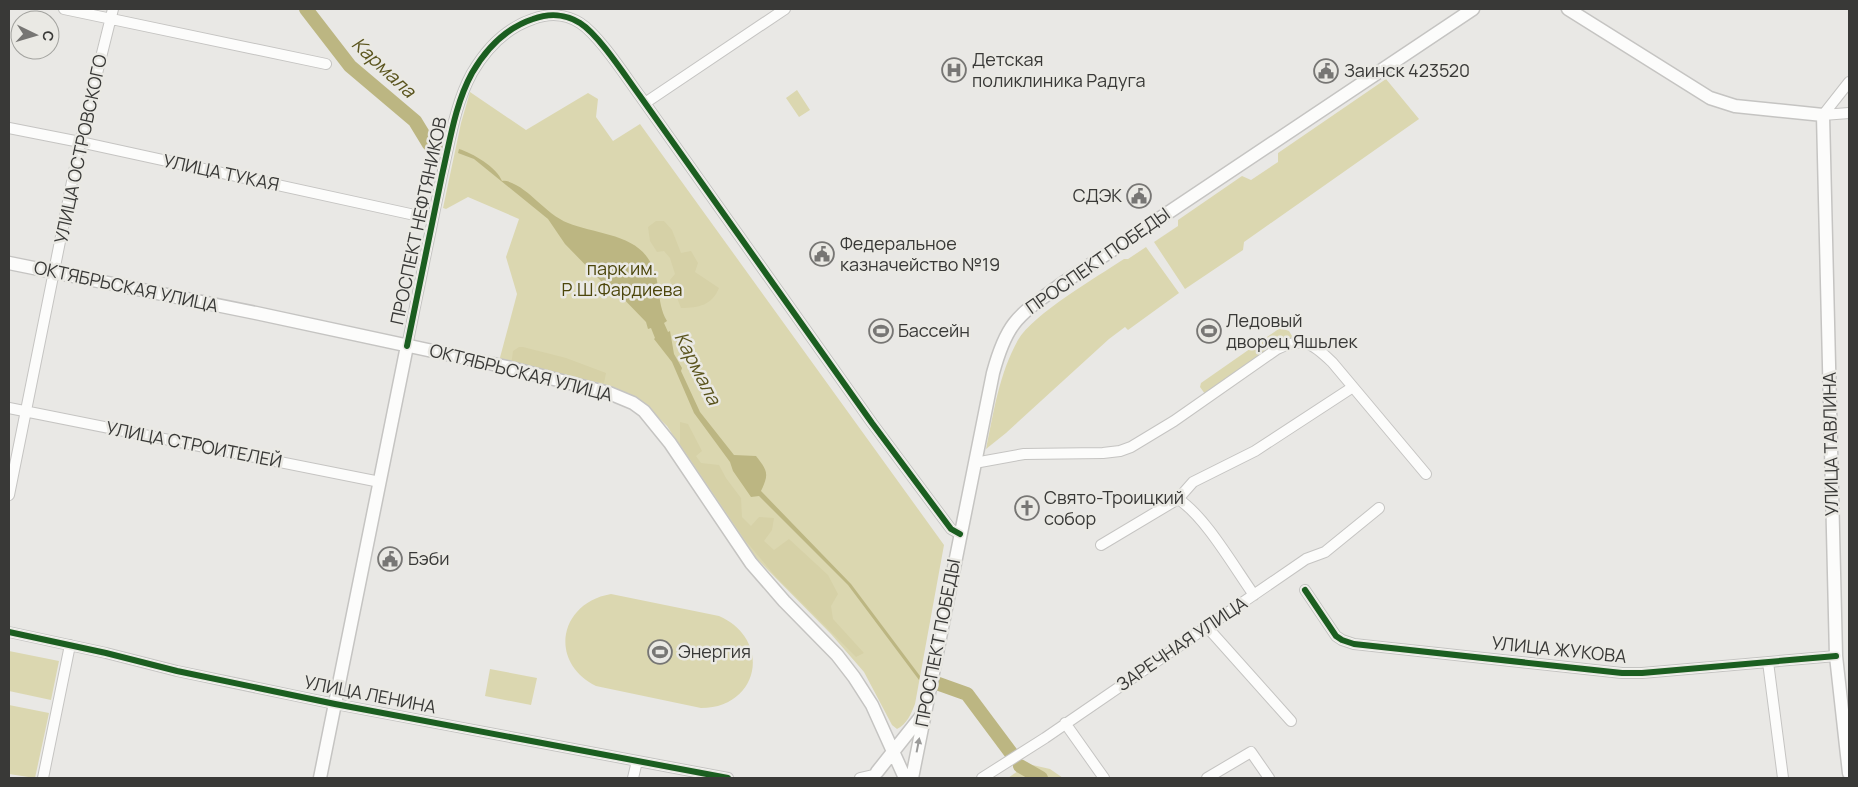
<svg xmlns="http://www.w3.org/2000/svg" width="1858" height="787" font-family="Manrope,sans-serif">
<style>
.green{fill:#dbd7b0}
.forest{fill:#d6d1a7}
.water{fill:#bcb682}
.lines{fill:none;stroke-linecap:round;stroke-linejoin:round}
.river{stroke:#bcb682;stroke-width:14}
.minor-casing{stroke:#c5c4c2;stroke-width:12}
.major-casing{stroke:#c5c4c2;stroke-width:15}
.minor{stroke:#fcfcfb;stroke-width:10}
.major{stroke:#fcfcfb;stroke-width:12}
.cycleway-casing{stroke:#eae9e4;stroke-width:9}
.cycleway{stroke:#1b5e20;stroke-width:6}
.oneway{fill:#9a9a99}
.labels{text-anchor:middle;stroke-width:5;stroke-linejoin:round;paint-order:stroke}
.poi-label{font-size:18px;fill:#393937;stroke:#eae9e4;text-anchor:start}
.street-label{font-size:18px;fill:#393937;stroke:#eae9e4}
.park-label{font-size:18px;fill:#4c460b;stroke:#eae9e4}
.water-label{font-size:19px;font-style:italic;fill:#5a541d;stroke:#eae9e4}
</style>
<rect width="100%" height="100%" fill="#e9e8e5"/>
<path class="green" d="M1386 79 1419 119 1244 242 1243 250 1185 289 1154 242 1178 226V220L1242 176 1251 180 1278 162V153Z
M797 90 810 110 799 117 786 98Z
M470 92 526 130 588 93 598 99 596 117 613 141 640 124 944 545 915 704C911 714 907 724 897 729L892 725 864 672 831 634 756 558 725 514 667 426 640 400 606 385 498 365 517 294 506 257 519 219 468 197 446 209 443 208 461 123Z
M1146 247 1179 293 1128 330 1125 327 1109 339 1006 433 986 449C994 411 999 374 1018 340 1033 314 1097 277 1124 259H1128Z
M1280 328 1289 331 1292 336 1290 341 1205 394 1200 387 1201 383Z
M611 594 719 616C773 640 759 708 701 708L596 686C548 662 559 603 611 594Z
M9 651 59 661 51 700 9 691Z
M490 669 537 678 531 705 485 696Z
M9 705 49 713 35 778 9 774Z
M1028 764 1050 769 1063 778H1008Z"/>
<path class="forest" d="M656 221H664L672 230 681 253 691 251 698 263 695 272 719 288C712 305 699 308 681 308L670 280 675 274 670 258 664 251 657 252 650 241 648 227Z
M519 347H523L566 358 606 373 604 383 511 366 513 351Z
M680 422 688 424 702 451 696 456 701 463 719 465 726 478 741 498 742 517 751 526 759 517 774 518 772 530 764 541 774 550 789 539 828 575 838 594 831 606 833 619 864 653 856 657 776 577 745 540 680 444Z"/>
<path class="water" d="M459 149C472 153 497 167 502 181 512 179 530 194 537 201 545 208 557 219 568 223 592 233 631 234 647 257 663 279 655 301 667 321L664 323 668 332 670 331 674 354 682 368 681 371 700 412 734 455 756 456C768 471 769 474 761 491L851 584 920 676 919 680 848 585 759 496 751 497 733 471 730 462 694 413 672 362 654 339 655 338 651 328 648 329 646 322 616 291H602L601 281 565 244 548 219 474 159 458 153Z"/>
<g class="lines">
<path class="river" d="M306 9 350 66 415 121 429 144 438 147
M939 684 967 694 1011 753
M1020 766 1041 778"/>
<g class="minor-casing">
<path id="minor" d="M64 9 326 64
M645 103 785 9
M1823 115 1849 82
M1823 115 1849 113
M9 128 80 142 433 219
M407 346C419 289 430 232 442 175 450 141 455 104 472 73 486 49 506 28 533 19 549 13 566 14 580 23 599 35 626 77 640 96L872 423 951 529 960 534
M9 408 380 482
M975 462H980L1024 454 1103 453 1120 451 1131 447 1174 421 1277 349C1304 336 1312 343 1332 362L1426 474
M9 495 80 142 113 9
M1178 499C1205 516 1234 567 1254 595
M1101 545 1178 499 1193 482 1255 451 1353 387
M1305 590 1336 636 1342 640 1354 644 1622 673H1642L1836 656
M1207 627 1291 721
M9 632 106 653 177 671 335 704 728 778
M1768 662 1783 778
M1065 723 1104 778
M43 778 70 645
M633 778 637 761
M860 778 873 775
M982 778 1045 738 1306 559 1325 552 1379 508
M1207 778 1251 752 1269 778"/>
</g>
<g class="major-casing">
<path id="major" d="M1568 9 1710 98 1735 106 1823 115 1836 656 1849 773
M9 263 256 313 507 367 609 393 633 403 644 411 670 443 751 563 784 601 837 655 854 677 872 705 905 778
M877 772 923 714
M320 778 407 346
M912 778 993 373C1007 321 1018 316 1060 285L1473 9"/>
</g>
<use href="#minor" class="minor"/>
<use href="#major" class="major"/>
<g class="cycleway-casing">
<path id="cycleway" d="M407 346C419 289 430 232 442 175 450 141 455 104 472 73 486 49 506 28 533 19 549 13 566 14 580 23 599 35 626 77 640 96L872 423 951 529 960 534
M1305 590 1336 636 1342 640 1354 644 1622 673H1642L1836 656
M9 632 106 653 177 671 335 704 728 778"/>
</g>
<use href="#cycleway" class="cycleway"/>
</g>
<defs><path id="oneway-solid" d="M-6-.8H1V-3.2L6.5 0L1 3.2V.8H-6Z" transform="scale(1.25)"/></defs>
<use class="oneway" href="#oneway-solid" transform="translate(918 745) rotate(-79)"/>
<defs>
<g id="hospital-ring" transform="scale(1.25)"><circle r="9.5" fill="#eae9e4" stroke="#777674" stroke-width="1.5"/><path d="M-5-5h3v3.5h4V-5h3V5h-3V1.5h-4V5h-3Z" fill="#777674"/></g>
<g id="civic-ring" transform="scale(1.25)"><circle r="9.5" fill="#eae9e4" stroke="#777674" stroke-width="1.5"/><path d="M-.6-6.5H3V-4.5H.6V-3L4-1V1h2V6H-6V1h2V-1L-.6-3ZM-1.2 2.5V6h2.4V2.5Z" fill="#777674"/></g>
<g id="stadium-ring" transform="scale(1.25)"><circle r="9.5" fill="#eae9e4" stroke="#777674" stroke-width="1.5"/><path d="M0-5a6.5 5 0 1 0 0 10a6.5 5 0 1 0 0-10ZM-3.5-1.8h7v3.6h-7Z" fill="#777674"/></g>
<g id="church-ring" transform="scale(1.25)"><circle r="9.5" fill="#eae9e4" stroke="#777674" stroke-width="1.5"/><path d="M-1.2-6h2.4v3.5h3.3v2.4h-3.3V6h-2.4V-.1h-3.3v-2.4h3.3Z" fill="#777674"/></g>
</defs>
<g fill-rule="evenodd">
<use href="#hospital-ring" x="954" y="70"/>
<use href="#civic-ring" x="1326" y="71"/>
<use href="#civic-ring" x="1139" y="196"/>
<use href="#civic-ring" x="822" y="254"/>
<use href="#stadium-ring" x="881" y="331"/>
<use href="#stadium-ring" x="1209" y="331"/>
<use href="#church-ring" x="1027" y="508"/>
<use href="#civic-ring" x="390" y="559"/>
<use href="#stadium-ring" x="660" y="652"/>
</g>
<g class="labels">
<g class="poi-label">
<text x="972" y="66">Детская<tspan x="972" dy="21">поликлиника Радуга</tspan></text>
<text x="1344" y="77">Заинск 423520</text>
<text x="1122" y="202" text-anchor="end">СДЭК</text>
<text x="840" y="250">Федеральное<tspan x="840" dy="21">казначейство №19</tspan></text>
<text x="1226" y="327">Ледовый<tspan x="1226" dy="21">дворец Яшьлек</tspan></text>
<text x="898" y="337">Бассейн</text>
<text x="1044" y="504">Свято-Троицкий<tspan x="1044" dy="21">собор</tspan></text>
<text x="408" y="565">Бэби</text>
<text x="678" y="658">Энергия</text>
</g>
<g class="street-label">
<text transform="translate(81 149) rotate(-78)" y="6">УЛИЦА ОСТРОВСКОГО</text>
<text transform="translate(221 173) rotate(12)" y="6">УЛИЦА ТУКАЯ</text>
<text transform="translate(419 221) rotate(-78)" y="6">ПРОСПЕКТ НЕФТЯНИКОВ</text>
<text transform="translate(1098 261) rotate(-35)" y="6">ПРОСПЕКТ ПОБЕДЫ</text>
<text transform="translate(126 287) rotate(12)" y="6">ОКТЯБРЬСКАЯ УЛИЦА</text>
<text transform="translate(521 373) rotate(14)" y="6">ОКТЯБРЬСКАЯ УЛИЦА</text>
<text transform="translate(1831 444) rotate(-91)" y="6">УЛИЦА ТАВЛИНА</text>
<text transform="translate(194 445) rotate(11)" y="6">УЛИЦА СТРОИТЕЛЕЙ</text>
<text transform="translate(938 643) rotate(-79)" y="6">ПРОСПЕКТ ПОБЕДЫ</text>
<text transform="translate(1182 644) rotate(-34)" y="6">ЗАРЕЧНАЯ УЛИЦА</text>
<text transform="translate(1559 650) rotate(6)" y="6">УЛИЦА ЖУКОВА</text>
<text transform="translate(370 695) rotate(11)" y="6">УЛИЦА ЛЕНИНА</text>
</g>
<g class="park-label">
<text x="622" y="275">парк им.<tspan x="622" dy="21">Р.Ш.Фардиева</tspan></text>
</g>
<g class="water-label">
<text transform="translate(384 67) rotate(43)" y="7">Кармала</text>
<text transform="translate(698 368) rotate(63)" y="7">Кармала</text>
</g>
</g>
<rect width="1858" height="787" fill="none" stroke="#393937" stroke-width="20"/>
<g transform="translate(35 35) rotate(95)"><circle r="24" fill="#eae9e4" stroke="#a3a39f"/>
<path d="M0-4L9 19L0 12L-9 19Z" fill="#777674"/>
<text y="-8" font-size="14" font-weight="bold" text-anchor="middle" fill="#393937">С</text>
</g>
</svg>
